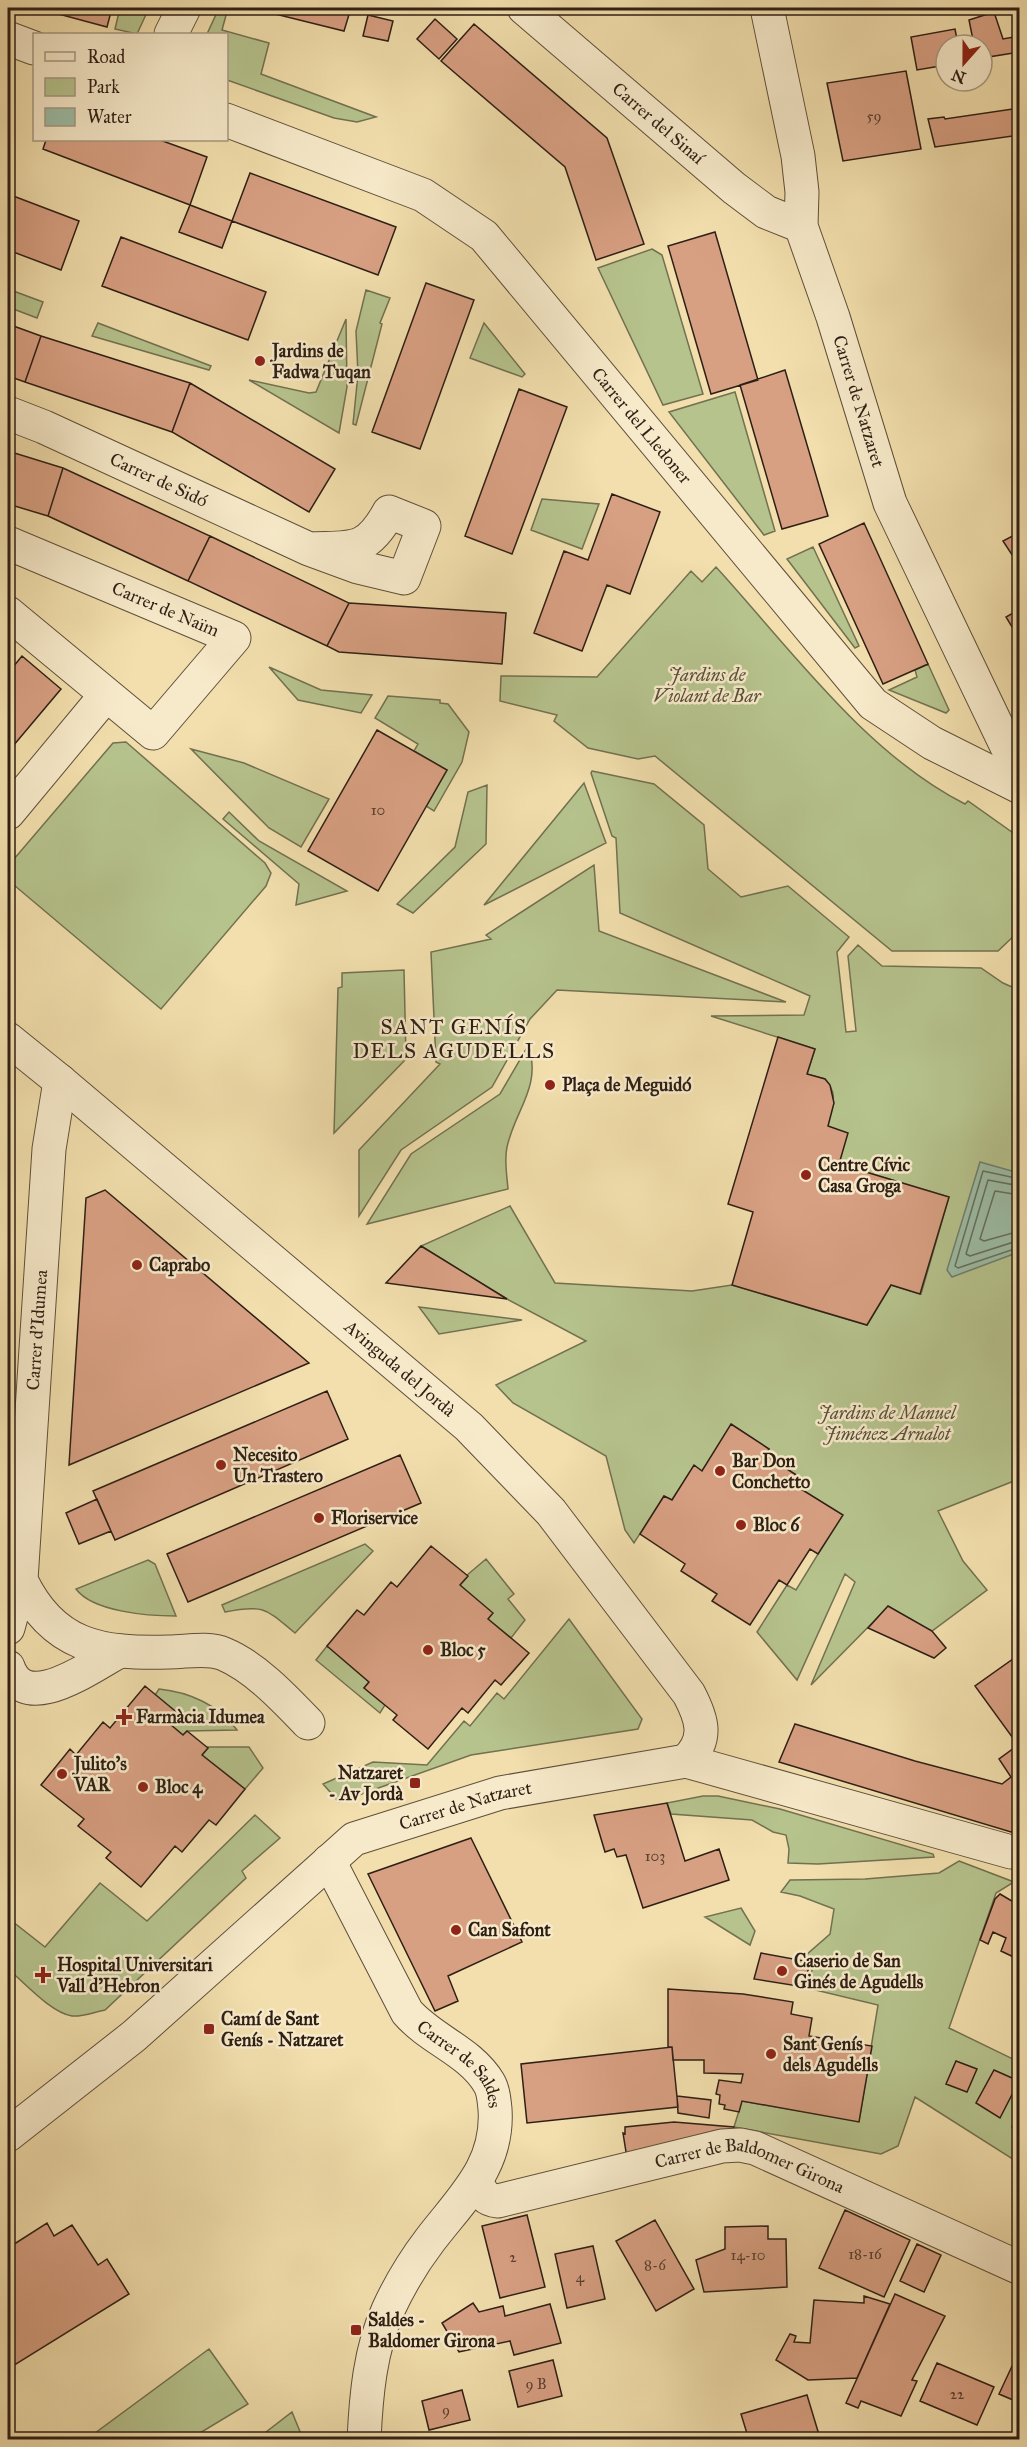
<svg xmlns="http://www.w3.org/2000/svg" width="1027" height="2447" font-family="'IM FELL Great Primer',serif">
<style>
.green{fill:#b6c38d;stroke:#727151;stroke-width:1.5}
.water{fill:#9cbda6;stroke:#707e6c;stroke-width:1.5}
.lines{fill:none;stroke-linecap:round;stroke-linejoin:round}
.shore{stroke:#656e5e;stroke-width:1.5}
.building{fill:#d8a083;stroke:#2e1f15;stroke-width:1.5}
.minor-casing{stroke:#5f4f3b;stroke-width:35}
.minor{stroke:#f7eaca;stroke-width:33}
.poi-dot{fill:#8f2418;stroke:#f7eaca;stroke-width:2}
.labels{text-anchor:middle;stroke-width:5;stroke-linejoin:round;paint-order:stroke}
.number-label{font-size:15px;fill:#583f30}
.street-label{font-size:18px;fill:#2e1f15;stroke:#f7eaca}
.poi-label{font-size:18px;font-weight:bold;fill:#2e1f15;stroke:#f7eaca;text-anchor:start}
.park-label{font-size:18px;font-style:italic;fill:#575039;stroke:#f7eaca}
.quarter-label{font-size:21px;letter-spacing:1.5px;fill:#2e1f15;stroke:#f7eaca}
</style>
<rect width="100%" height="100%" fill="#f2dfad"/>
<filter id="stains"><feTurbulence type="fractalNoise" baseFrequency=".00333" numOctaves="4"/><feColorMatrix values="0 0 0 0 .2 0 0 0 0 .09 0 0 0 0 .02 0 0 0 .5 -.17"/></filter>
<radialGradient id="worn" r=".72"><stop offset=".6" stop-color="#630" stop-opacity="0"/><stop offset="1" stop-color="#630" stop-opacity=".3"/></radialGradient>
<path class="green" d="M120 8H149L137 34 115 29Z
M219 8H228L222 30 269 43 261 74 376 117 357 122 334 118 227 80 226 34H207Z
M652 249 662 255 703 394 663 405 598 268Z
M8 289 43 302 37 318 8 307Z
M366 290 390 298 380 323 382 324 356 425 353 424 358 374 356 331Z
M346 319 347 387 339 433 249 380 309 393 316 392Z
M98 323 211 366 209 370 92 336Z
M484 323 525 374 522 377 470 358Z
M735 392 775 531 764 535 669 412Z
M542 499 599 504 582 549 531 530Z
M813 547 859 646 855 648 787 559Z
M716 567C790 648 866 754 965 804L968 801 1019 837V931L998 951H892L655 756 638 759 588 748 554 721 557 715 500 701 501 676 597 677 691 571 702 582Z
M928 664 949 710 946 713 889 690 917 677 915 670Z
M269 667 321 690 372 695 361 713 298 700Z
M388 696 440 700V703L448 704 469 732 462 762 434 811 426 806 447 770 414 751 418 744 375 718Z
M126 742 265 863 271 873 266 886 161 1009 8 880V866L113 743Z
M191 749 244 763 329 799 301 847 269 828Z
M592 771 654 784 704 825 708 869 741 897 788 886 849 937 837 952 846 1032 856 1031 848 956 858 945 882 966 981 968 1003 983 1019 990V1479L938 1511 963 1561 987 1590 932 1631 888 1607 811 1685 855 1582 845 1574 797 1680 757 1632 787 1585 796 1590 842 1515 796 1486 801 1478 765 1455 769 1449 732 1425 702 1471 694 1466 672 1500 664 1496 634 1543 625 1530 606 1456 513 1403 496 1385 586 1341 507 1299 421 1246 510 1206 555 1283 692 1291 732 1285 867 1325 891 1285 921 1294 949 1197 839 1164C835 1153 829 1140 828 1128 826 1108 843 1100 825 1079L807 1074 815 1049 711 1016 804 1015 810 996 620 913 616 838 612 836 591 773Z
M584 783 606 843 484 905Z
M487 785 486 844 413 913 397 904 455 847 468 792Z
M229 812 259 841 347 891 296 905 299 884 223 819Z
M594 865 599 931 786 1002 557 990 530 1019 492 1087 401 1150 359 1216V1150L440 1064 436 1062 431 952 491 939 486 935Z
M404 970 406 1059 334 1133 338 988 342 987V973Z
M529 1044C541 1090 516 1107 507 1147 504 1160 507 1176 508 1189L367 1224 411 1154 500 1094Z
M419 1307 522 1320 439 1334Z
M365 1544 373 1551 295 1633C266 1609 264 1604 225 1612L222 1605Z
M486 1559 514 1594 508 1599 525 1620 511 1638 488 1619 460 1585 467 1577 466 1576Z
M148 1560 155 1564 176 1616C149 1616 93 1612 76 1589Z
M569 1619 642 1719 638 1729 471 1755 339 1802 323 1784 373 1762 427 1765 464 1721 470 1726 497 1693 504 1699Z
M327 1646 369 1682 364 1688 385 1705 380 1713 316 1660Z
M159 1689C189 1692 219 1705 237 1730L187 1731 183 1735 171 1725 180 1715 155 1695Z
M206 1747H249L263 1768 245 1789 202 1755 208 1748Z
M703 1796H718L780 1809 933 1854 934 1857 818 1864 788 1863 789 1849 786 1835 773 1832 752 1820 671 1814 667 1803Z
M255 1815 280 1838 242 1871 246 1878 105 2010C94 2012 83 2017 72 2016 51 2013 24 1982 8 1969V1918L45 1947 100 1883 147 1921Z
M959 1861 1014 1882 996 1893 949 2028 1019 2062V2163L915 2097 898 2146 881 2154 734 2127 742 2101 859 2121 878 2005 807 1988 815 1959 805 1956 830 1934 834 1909 800 1896 781 1892 790 1880 865 1879 939 1873Z
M741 1908 755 1931 750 1945 705 1917Z
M209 2349 248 2404 190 2439H87Z
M292 2412 303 2439H257Z"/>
<path class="water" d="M980 1162 1019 1173V1252L952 1277 947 1270Z"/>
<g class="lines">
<path class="shore" d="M1020 1179 983 1171 955 1266 958 1268 1020 1247
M1020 1186 988 1180 966 1254 970 1256 1020 1240
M1020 1195 995 1191 980 1239 984 1241 1020 1231"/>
</g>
<path class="building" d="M52 8H112L107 27 51 12Z
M251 8H351L344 31Z
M1013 8H1020V23Z
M994 12 1003 39 1020 36V52L982 58V45H974L969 20Z
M368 15 393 21 388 41 363 36Z
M435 19 457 39 439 59 417 39Z
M474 24 607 138 644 244 596 260 565 167 441 61Z
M955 29 958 45H946V65L917 70 911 37Z
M906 71 921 149 843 161 827 83Z
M1020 108V135L935 147 928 119 944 117 945 119Z
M46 140H160L207 157 190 205 43 149Z
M250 173 396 227 378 275 232 221Z
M8 194 79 221 61 270 8 250Z
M190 205 232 221 222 248 179 232Z
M715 232 758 380 711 394 668 246Z
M121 237 266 292 248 340 102 286Z
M426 283 474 300 420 449 372 432Z
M8 324 41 336 25 382 8 376Z
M41 336 190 383 172 432 25 382Z
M785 370 828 516 782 529 740 385Z
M190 383 335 469 309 512 172 432Z
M519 389 567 407 512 554 465 536Z
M8 451 63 468 48 516 8 504Z
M63 468 210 536 188 581 48 516Z
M612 494 660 512 630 594 607 585 582 651 534 633 564 551 588 560Z
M864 523 928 664 883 684 819 544Z
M1020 532V567L1003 541Z
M210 536 349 603 327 646 188 581Z
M349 603 506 613 502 664 339 652 327 646Z
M1020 609V640L1006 617Z
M22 656 61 689 8 752V673Z
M377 730 447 770 378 891 308 851Z
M778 1037 815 1049 807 1074 825 1079 830 1085 834 1103 828 1126 848 1133 839 1164 949 1197 920 1294 891 1285 867 1325 732 1285 753 1212 728 1204Z
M105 1190 309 1363 69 1465 86 1198Z
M421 1246 507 1299 386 1283Z
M327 1391 348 1439 115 1540 93 1491Z
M731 1424 769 1449 765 1455 801 1478 796 1486 843 1515 818 1554 810 1549 787 1585 779 1580 750 1625 712 1601 717 1594 681 1571 685 1564 640 1534 664 1496 672 1500 694 1465 702 1471Z
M400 1455 421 1503 188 1602 167 1554Z
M97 1499 111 1531 79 1544 66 1513Z
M431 1546 468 1576 460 1585 493 1613 488 1619 529 1653 501 1685 495 1680 468 1713 462 1708 428 1749 393 1720 397 1715 364 1688 369 1682 327 1646 357 1610 364 1615 391 1582 397 1587Z
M888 1606 932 1631 946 1648 934 1658 868 1628Z
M1020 1654V1829L1011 1832 779 1762 795 1724 915 1761 1002 1784 1011 1777 999 1759 1018 1745 975 1686Z
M145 1686 180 1715 171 1725 183 1735 187 1731 208 1748 202 1755 245 1789 216 1825 209 1820 182 1852 175 1846 141 1887 106 1858 111 1852 78 1826 84 1819 41 1785 70 1749 76 1755 103 1722 110 1728Z
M667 1803 685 1861 719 1849 729 1880 643 1908 626 1855 617 1857 614 1849 605 1852 594 1815Z
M471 1838 522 1942 448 1976 458 2001 435 2011 368 1874Z
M1000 1894 1017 1904 1014 1909 1020 1912V1960L1001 1951 1006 1938 993 1932 988 1944 980 1940 995 1899Z
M761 1953 810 1962 804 1987 754 1979Z
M668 1989 743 1994 793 2002 791 2014 812 2018 809 2036 872 2046 859 2122 742 2101 739 2112 724 2109 725 2105 719 2104 720 2095 716 2094 719 2080 741 2083 743 2074 704 2073V2060H673L672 2047H668Z
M672 2047 678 2107 527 2123 521 2064Z
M956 2061 977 2069 967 2092 946 2084Z
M994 2070 1019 2081 1000 2118 976 2103Z
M677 2096 711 2100 709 2118 678 2113Z
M1020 2112V2131L1012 2127Z
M674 2122 734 2127 733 2132 627 2158 623 2133 625 2134V2127Z
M845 2210 910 2240 884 2297 819 2268Z
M527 2215 545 2287 500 2298 482 2226Z
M655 2220 694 2289 656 2311 616 2241Z
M47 2223 54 2236 72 2225 98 2265 107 2259 129 2294 8 2369V2248Z
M768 2226V2239H786L787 2287 704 2292 696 2260 725 2249V2227Z
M917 2244 941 2255 924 2292 900 2281Z
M593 2246 605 2299 567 2308 555 2254Z
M895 2294 945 2316 912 2380 917 2381 901 2416 861 2401 858 2408 846 2403Z
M864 2296 890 2304 857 2378 808 2380 776 2360 790 2334 796 2336 794 2342 810 2343 814 2300 864 2303Z
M473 2303 479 2312 503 2306 505 2316 550 2304 561 2343 514 2355 510 2341 459 2352 442 2323Z
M1020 2349V2403L999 2394Z
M553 2360 562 2396 518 2407 509 2371Z
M937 2363 994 2387 977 2425 920 2401Z
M462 2390 470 2420 429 2430 422 2401Z
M807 2395 820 2438 823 2437 824 2440H749L741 2414Z"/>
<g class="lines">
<g class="minor-casing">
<g id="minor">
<path id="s1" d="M524 8 734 188 766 212 801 226"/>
<path id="s2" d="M767 8 798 156 802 192 801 226 833 317 890 503 1020 774"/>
<path d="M171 34 184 8"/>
<path d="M10 39 34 48"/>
<path id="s3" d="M226 120 423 195 484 236 873 704 932 743 1020 787"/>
<path id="s4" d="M8 413 44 427 309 549 358 567 404 578 424 526 389 512C366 554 351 547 309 549"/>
<path id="s5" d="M8 543 234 638 153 733 8 613"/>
<path d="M8 813 106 695"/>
<path id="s6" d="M8 1039 60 1081 469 1427 551 1512 689 1694C702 1719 709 1739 686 1761"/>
<path d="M60 1081 49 1149 21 1580C53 1647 101 1654 169 1652 186 1652 208 1647 224 1654 255 1667 284 1698 308 1723"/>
<path d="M8 1628 21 1580"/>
<path d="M8 1667C25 1717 92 1665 120 1651"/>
<path id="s7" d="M329 1861 407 2012C431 2040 470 2051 489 2083 494 2091 494 2101 495 2109 499 2166 462 2198 430 2240 414 2261 399 2286 388 2310 370 2350 366 2396 364 2440"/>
<path id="s8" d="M8 2135 134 2036 354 1839 500 1793 686 1761 1011 1852H1020"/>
<path id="s9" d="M476 2182C482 2193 485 2200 498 2201L722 2146 740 2145 755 2148 1020 2268"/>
</g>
</g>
<use href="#minor" class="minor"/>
</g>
<g class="poi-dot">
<circle cx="260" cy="361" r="6"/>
<circle cx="550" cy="1085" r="6"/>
<circle cx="806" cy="1175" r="6"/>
<circle cx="137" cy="1265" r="6"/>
<circle cx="221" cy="1465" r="6"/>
<circle cx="720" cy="1471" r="6"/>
<circle cx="319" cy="1518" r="6"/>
<circle cx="741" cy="1525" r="6"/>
<circle cx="428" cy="1650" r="6"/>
<path d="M121 1708h6v6h6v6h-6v6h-6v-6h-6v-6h6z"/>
<circle cx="62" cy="1774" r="6"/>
<rect x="409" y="1777" width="12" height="12" rx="3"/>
<circle cx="143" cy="1787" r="6"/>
<circle cx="456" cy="1930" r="6"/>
<circle cx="782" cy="1971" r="6"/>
<path d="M40 1966h6v6h6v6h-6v6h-6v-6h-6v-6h6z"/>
<rect x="203" y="2023" width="12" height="12" rx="3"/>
<circle cx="771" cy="2054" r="6"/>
<rect x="350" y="2324" width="12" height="12" rx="3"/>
</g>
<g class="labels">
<g class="number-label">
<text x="874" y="121">59</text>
<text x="378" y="815">10</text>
<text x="655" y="1861">103</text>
<text x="865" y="2259">18-16</text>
<text x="748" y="2260">14-10</text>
<text x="513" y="2262">2</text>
<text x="655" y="2270">8-6</text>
<text x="580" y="2282">4</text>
<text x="536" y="2389">9 B</text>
<text x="957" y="2399">22</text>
<text x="446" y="2415">9</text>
</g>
<g class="street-label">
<text dy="6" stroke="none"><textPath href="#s1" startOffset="177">Carrer del Sinaí</textPath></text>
<text dy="6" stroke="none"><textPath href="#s2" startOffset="406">Carrer de Natzaret</textPath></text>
<text dy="6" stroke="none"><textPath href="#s3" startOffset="531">Carrer del Lledoner</textPath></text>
<text dy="6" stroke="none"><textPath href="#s4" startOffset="165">Carrer de Sidó</textPath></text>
<text dy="6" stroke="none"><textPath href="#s5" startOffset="171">Carrer de Naïm</textPath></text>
<text transform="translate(37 1330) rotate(-86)" y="6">Carrer d'Idumea</text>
<text dy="6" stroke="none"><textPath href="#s6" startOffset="512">Avinguda del Jordà</textPath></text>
<text dy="6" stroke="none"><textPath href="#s8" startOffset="572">Carrer de Natzaret</textPath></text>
<text dy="6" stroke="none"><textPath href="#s7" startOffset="246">Carrer de Saldes</textPath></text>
<text dy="6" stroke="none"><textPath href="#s9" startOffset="292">Carrer de Baldomer Girona</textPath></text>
</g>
<g class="poi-label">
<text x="272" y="357">Jardins de<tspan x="272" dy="21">Fadwa Tuqan</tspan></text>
<text x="562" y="1091">Plaça de Meguidó</text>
<text x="818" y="1171">Centre Cívic<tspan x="818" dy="21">Casa Groga</tspan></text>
<text x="149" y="1271">Caprabo</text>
<text x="233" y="1461">Necesito<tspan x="233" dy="21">Un Trastero</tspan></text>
<text x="732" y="1467">Bar Don<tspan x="732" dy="21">Conchetto</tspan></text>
<text x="331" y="1524">Floriservice</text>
<text x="753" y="1531">Bloc 6</text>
<text x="440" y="1656">Bloc 5</text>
<text x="136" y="1723">Farmàcia Idumea</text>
<text x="74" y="1770">Julito's<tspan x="74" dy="21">VAR</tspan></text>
<text x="403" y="1779" text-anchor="end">Natzaret<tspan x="403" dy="21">- Av Jordà</tspan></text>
<text x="155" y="1793">Bloc 4</text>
<text x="468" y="1936">Can Safont</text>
<text x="794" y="1967">Caserio de San<tspan x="794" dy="21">Ginés de Agudells</tspan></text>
<text x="57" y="1971">Hospital Universitari<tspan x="57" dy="21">Vall d'Hebron</tspan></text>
<text x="221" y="2025">Camí de Sant<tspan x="221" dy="21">Genís - Natzaret</tspan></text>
<text x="783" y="2050">Sant Genís<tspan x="783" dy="21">dels Agudells</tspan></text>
<text x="368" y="2326">Saldes -<tspan x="368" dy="21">Baldomer Girona</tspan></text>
</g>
<g class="park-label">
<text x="707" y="681">Jardins de<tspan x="707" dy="21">Violant de Bar</tspan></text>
<text x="887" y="1419">Jardins de Manuel<tspan x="887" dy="21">Jiménez Arnalot</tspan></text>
</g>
<g class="quarter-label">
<text x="454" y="1034">SANT GENÍS<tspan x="454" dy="24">DELS AGUDELLS</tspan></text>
</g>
</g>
<rect width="1027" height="2447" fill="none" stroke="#f2dfad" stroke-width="30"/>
<rect x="9" y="9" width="1009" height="2429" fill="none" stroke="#2e1f15" stroke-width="3"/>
<rect x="15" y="15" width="997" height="2417" fill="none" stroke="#2e1f15" stroke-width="1.5"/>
<rect x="33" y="33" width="195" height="108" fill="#f7eaca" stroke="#a79982" stroke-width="1.5"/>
<rect x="45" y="52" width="30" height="9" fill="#f7eaca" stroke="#a79982" stroke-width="1.5"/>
<text x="87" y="63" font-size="18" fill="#2e1f15">Road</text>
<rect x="45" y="78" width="30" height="18" fill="#b6c38d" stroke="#a79982" stroke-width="1.5"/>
<text x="87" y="93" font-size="18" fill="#2e1f15">Park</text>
<rect x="45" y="108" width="30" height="18" fill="#9cbda6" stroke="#a79982" stroke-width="1.5"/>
<text x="87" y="123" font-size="18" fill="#2e1f15">Water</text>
<g transform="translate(964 63) rotate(201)"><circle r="28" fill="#f7eaca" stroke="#a79982" stroke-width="1.5"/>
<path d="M0-4.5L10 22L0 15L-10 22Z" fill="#8f2418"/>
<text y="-9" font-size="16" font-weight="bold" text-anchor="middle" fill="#2e1f15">N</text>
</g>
<rect width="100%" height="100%" filter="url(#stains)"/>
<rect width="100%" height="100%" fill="url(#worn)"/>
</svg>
